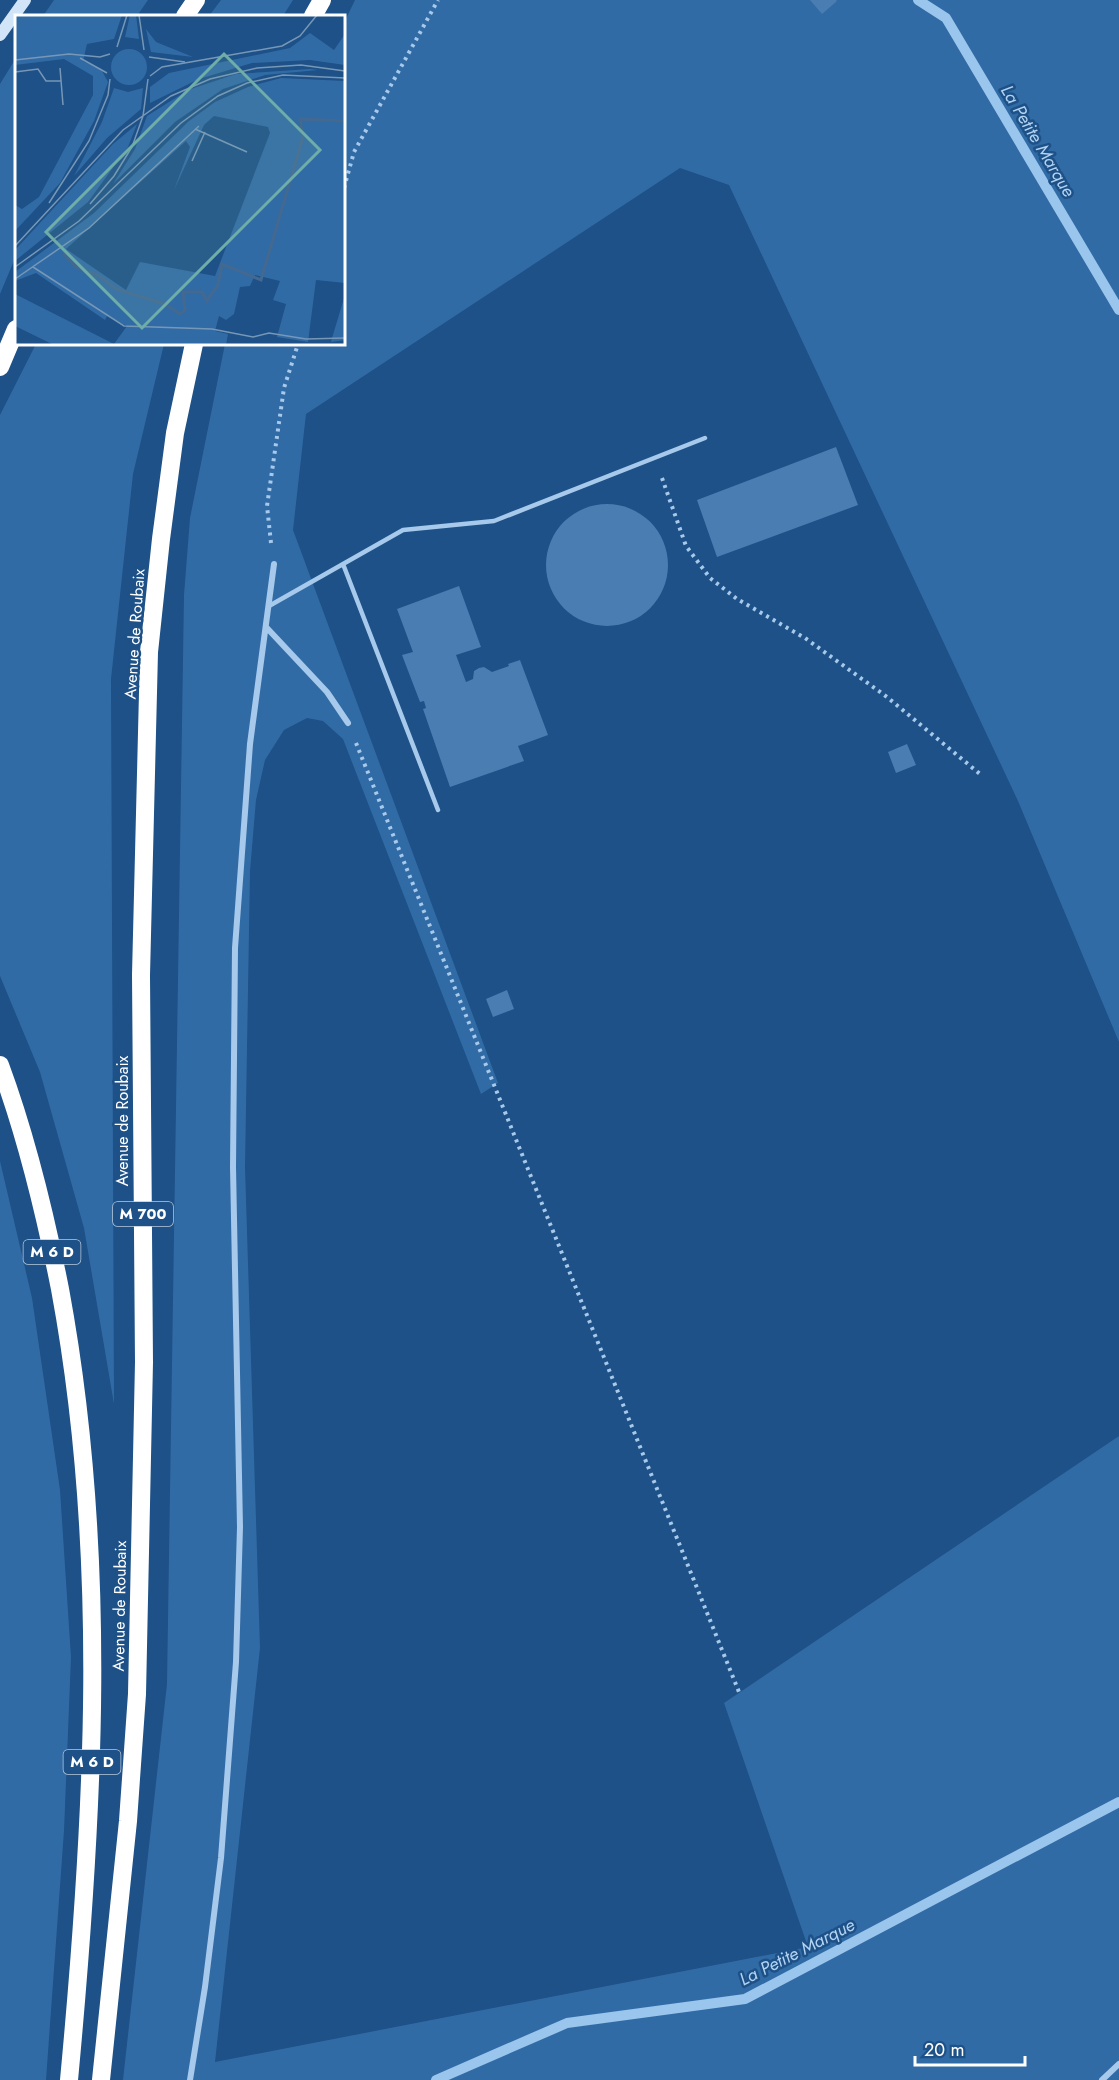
<svg xmlns="http://www.w3.org/2000/svg" width="1119" height="2080" font-family="Jost,sans-serif">
<style>
.green{fill:#316ba5}
.lines{fill:none;stroke-linecap:round;stroke-linejoin:round}
.stream{stroke:#9ac5ed;stroke-width:10}
.building{fill:#4a7db2}
.path{stroke:#a7c9eb;stroke-width:4;stroke-dasharray:3 4.5;stroke-linecap:butt}
.lane{stroke:#a7c9eb;stroke-width:4.5}
.street{stroke:#a7c9eb;stroke-width:6}
.secondary{stroke:#d2e5f8;stroke-width:12}
.highway{stroke:#fff;stroke-width:18}
.labels{text-anchor:middle;stroke-width:5;stroke-linejoin:round;paint-order:stroke}
.shield{fill:#1d5187;stroke:#bbcbdb;stroke-width:1.5}
.shield-label{font-size:15px;font-weight:bold;fill:#fff}
.street-label{font-size:16px;fill:#fff;stroke:#1d5187}
.water-label{font-size:18px;font-style:italic;fill:#b2d3f2;stroke:#1d5187}
.inset-river{fill:none;stroke:#436990;stroke-width:3}
.inset-road{fill:none;stroke:#7797b7;stroke-width:1.5}
.view{fill:#6fada8;fill-opacity:0.15;stroke:#6fada8;stroke-width:3}
.inset-edge{fill:none;stroke:#fff;stroke-width:3}
</style>
<rect width="100%" height="100%" fill="#1d5187"/>
<path class="green" d="M54 0H148L137 16H43Z
M221 0H293L283 16H209Z
M355 0H1119V1042L1018 801 729 185 680 168 306 414 293 530 498 1083 481 1094 343 739 323 721 307 718 284 730 265 760 256 800 250 871 245 1167 260 1648 215 2062 808 1947 724 1703 1119 1436V2080H123L167 1684 184 595 190 518 225 344H344V23Z
M16 58V256L0 294V84Z
M36 344H164L133 474 111 679 114 1404 84 1228 40 1072 0 976V415Z
M0 1161 32 1298 60 1490 71 1657 64 1831 46 2080H0Z"/>
<g class="lines">
<path class="stream" d="M918 0 946 18 1119 310
M436 2080 567 2023 745 1999 1119 1802"/>
</g>
<path class="building" d="M810 0H836L837 1 822 14Z
M836 447 858 505 717 557 697 500Z
M546 565a61 61 0 1 1 122 0a61 61 0 1 1-122 0Z
M459 586 481 647 456 655 466 682 473 679 474 671 479 668 484 667 492 672 509 666 508 664 520 660 548 735 518 746 524 761 450 787 423 709 426 708 424 701 420 702 402 655 413 652 397 609Z
M907 744 916 765 896 773 888 752Z
M507 990 514 1009 493 1017 486 999Z"/>
<g class="lines">
<path class="path" d="M344 188 354 152 438 0
M662 478 686 546 710 578 737 599 805 638 887 697 980 774
M271 543 267 506 284 388 298 344
M356 743 739 1692"/>
<path class="lane" d="M343 564 438 810
M269 606 403 530 494 521 705 438"/>
<path class="street" d="M266 627 327 692 348 723
M190 2080 205 1987 221 1858 236 1662 240 1527 233 1167 235 948 250 744 274 564
M1102 2080 1119 2064"/>
<path class="secondary" d="M0 35 25 0"/>
<path class="highway" d="M185 16 196 0
M313 16 322 0
M0 367 16 329
M0 1065C27 1138 45 1213 60 1289 109 1554 94 1814 69 2080
M101 2080 128 1821 137 1694 144 1362 141 975 149 652 161 539 175 433 194 344"/>
</g>
<g class="labels">
<g class="shield">
<rect x="113" y="1202" width="60" height="24" rx="4.5"/>
<rect x="23.5" y="1240" width="57" height="24" rx="4.5"/>
<rect x="63.5" y="1750" width="57" height="24" rx="4.5"/>
</g>
<g class="shield-label">
<text x="143" y="1219">M 700</text>
<text x="52" y="1257">M 6 D</text>
<text x="92" y="1767">M 6 D</text>
</g>
<g class="street-label">
<text transform="translate(134 634) rotate(-86)" y="6">Avenue de Roubaix</text>
<text transform="translate(122 1121) rotate(-90)" y="6">Avenue de Roubaix</text>
<text transform="translate(119 1606) rotate(-89)" y="6">Avenue de Roubaix</text>
</g>
<g class="water-label">
<text transform="translate(1038 141) rotate(59)" y="6">La Petite Marque</text>
<text transform="translate(797 1952) rotate(-27)" y="6">La Petite Marque</text>
</g>
</g>
<g transform="translate(15 15)">
<rect width="330" height="330" fill="#1d5187"/>
<path d="M0 0H107L99 24 72 29 68 46 86 54 93 67 79 106 45 168 0 216V190L7 194 24 182 78 80V61L49 44 0 50ZM115 0H121L124 24 110 22ZM131 14 141 27 178 42 136 37ZM295 18 319 35 330 19V50L295 45 237 48 184 64 135 88V72L154 58 275 33ZM96 52a18 18 0 1 1 36 0a18 18 0 1 1-36 0ZM295 54 303 55 250 60 208 74 160 107 98 169 120 134 132 101 173 75 221 59ZM266 63 330 66V268L301 265 293 327 262 322 271 289 258 285 265 266 240 260 235 271 225 272 219 299 211 305 204 301 200 316 213 319 211 330H39L0 311V279L99 329 112 311 92 301 90 305 21 258 0 266V257L79 198 174 106 200 87 233 72ZM199 101 253 112 255 118 200 261 125 247 111 275 51 234 171 126 175 132 159 175 189 110ZM99 73 113 77 128 73 126 94 92 123 59 161 87 107ZM122 109 113 132 73 187 0 246V235L98 129ZM330 280V325L316 327 317 323Z" fill="#316ba5" fill-rule="evenodd"/>
<path class="inset-river" d="M48 238 61 252 84 261 101 274 150 289 165 299 170 295 168 277H187L192 286 203 270 207 249 246 265 288 122 285 104 330 106"/>
<path class="inset-road" d="M124 0 129 35M102 32 112 0M134 42 170 47M65 43 92 58M0 45 54 39 85 42 95 39M45 53 48 90M0 57 23 54 31 66H46M135 61 147 52 267 31 285 21 302 0M180 114 232 137M177 146 190 117M34 188 74 126 93 80 95 64M75 189 99 161 117 132 128 101 133 64M0 231 108 115 156 81 195 64 242 53 286 50 330 56M0 252 64 206 166 108 203 81 232 68 268 60 330 63M18 252 109 311 197 314 238 322 254 318 291 324 330 323M0 264 74 213 184 111"/>
<path class="view" d="M209 39 305 135 127 313 31 217Z"/>
<rect width="330" height="330" class="inset-edge"/>
</g>
<path d="M915 2056v9h110v-9" fill="none" stroke="#ffffff" stroke-width="3"/>
<text x="924" y="2056" font-size="18" fill="#ffffff" stroke="#1d5187" stroke-width="4.5" paint-order="stroke">20 m</text>
</svg>
